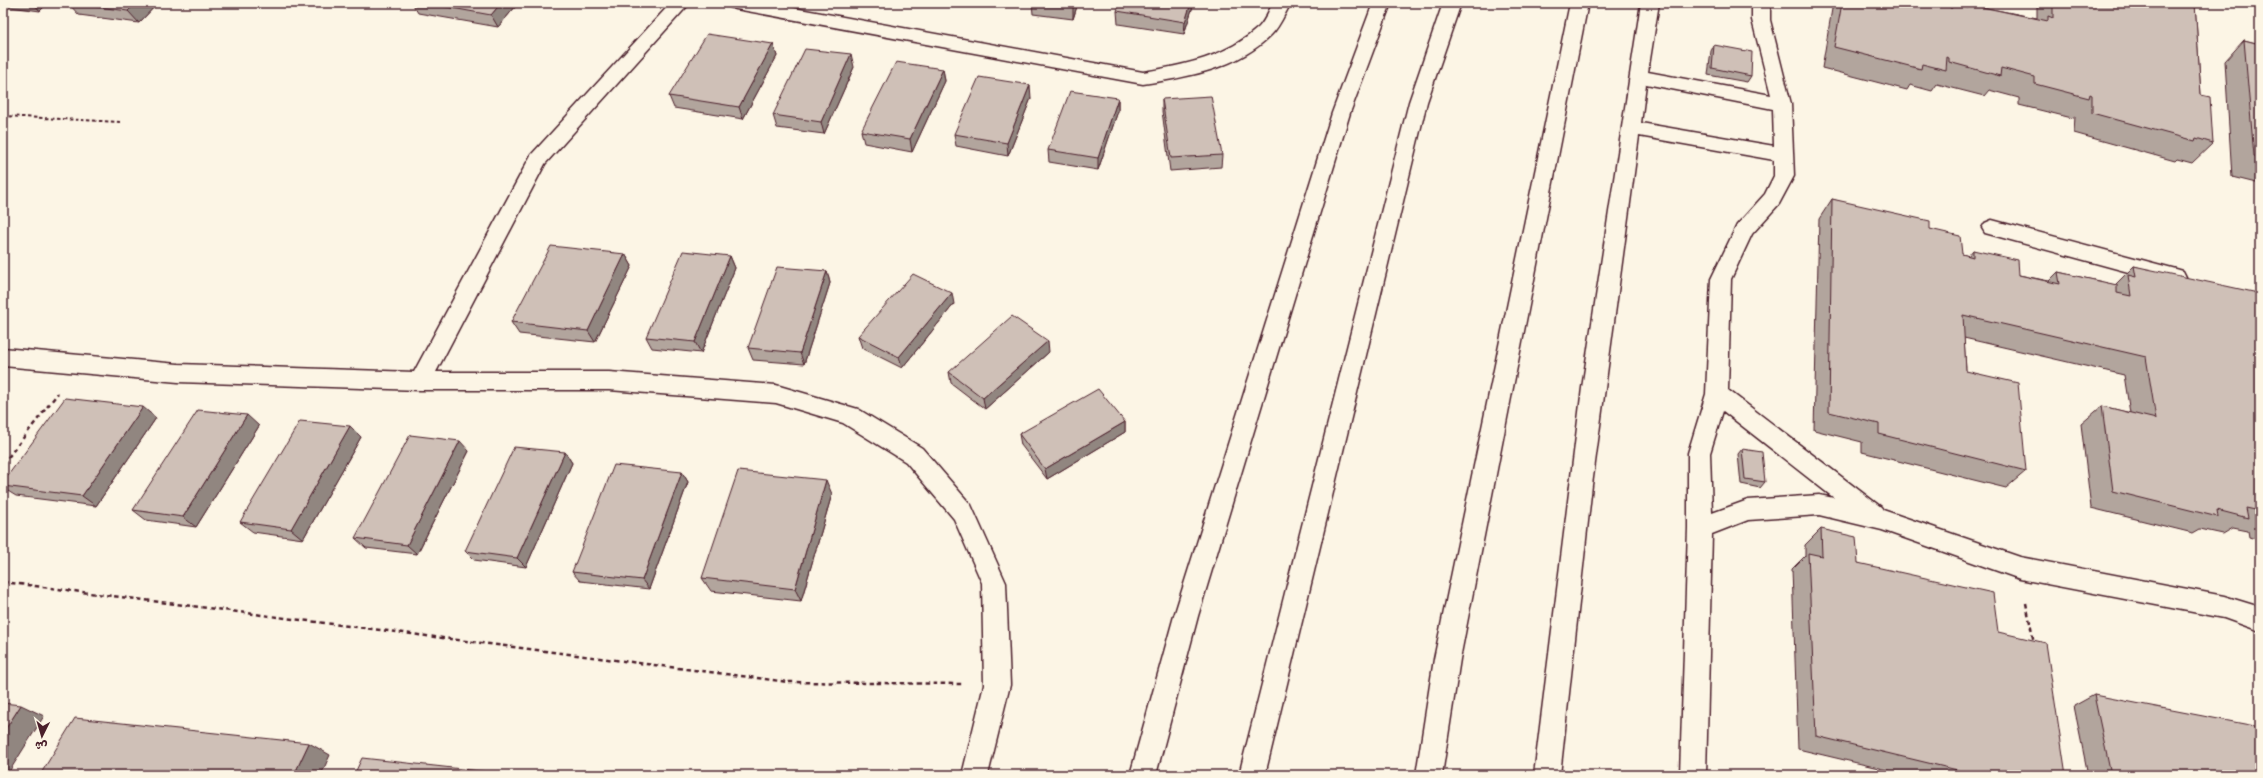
<svg xmlns="http://www.w3.org/2000/svg" width="2263" height="778" font-family="Delius,'Playpen Sans Arabic',sans-serif">
<style>
.lines{fill:none;stroke-linecap:round;stroke-linejoin:round}
.street-casing{stroke:#4a1f2b;stroke-width:3}
.secondary-casing{stroke:#4a1f2b;stroke-width:3}
.path-far1{stroke:#4a1f2b;stroke-width:2;stroke-dasharray:3.5 2.5;stroke-linecap:butt}
.path{stroke:#4a1f2b;stroke-width:2.5;stroke-dasharray:4.5 3.5;stroke-linecap:butt}
.street{fill:#fcf5e5;fill-rule:evenodd}
.secondary{fill:#fcf5e5;fill-rule:evenodd}
.wall{fill:#b2a59d;stroke:#4a1f2b}
.shaded-wall{fill:#918680;stroke:#4a1f2b}
.building{fill:#cfc0b7;stroke:#4a1f2b}
</style>
<rect width="100%" height="100%" fill="#fcf5e5"/>
<filter id="ink" filterUnits="userSpaceOnUse"><feTurbulence type="fractalNoise" baseFrequency=".025" numOctaves="2"/><feDisplacementMap in="SourceGraphic" scale="8" xChannelSelector="R" yChannelSelector="G"/><feConvolveMatrix kernelMatrix="1 2 1 2 8 2 1 2 1" color-interpolation-filters="sRGB"/></filter>
<g filter="url(#ink)">
<g class="lines">
<g class="street-casing">
<path id="street" d="M671 3H690L545 164 436 372H609L776 385 858 409 922 448 971 505 1006 583 1010 685 988 775H962L984 685 982 583 954 519 906 462 843 423 776 403 609 390H420L178 382 3 366V348L178 364 414 372 531 155Z
M727 3H767L1143 72C1185 65 1227 57 1259 27 1265 21 1269 10 1273 3H1291C1285 13 1280 26 1272 34 1238 69 1188 77 1143 84L736 9 730 7Z
M1373 3H1391L1350 113 1198 616 1156 775H1130L1174 616 1332 113Z
M1641 3H1659L1648 72 1771 95 1752 20V3H1770V20L1791 104 1794 176 1779 204 1752 234 1731 279 1728 390 1881 507 1883 510 2020 557 2224 596 2260 607V631L2224 618 2020 579 1882 530 1819 515 1748 520 1712 534 1706 775H1680L1688 528V453L1706 394 1711 279 1737 225 1765 194 1774 176V160L1639 136 1592 485 1560 775H1534L1582 388ZM1646 84 1773 109 1774 146 1641 123ZM1723 411 1834 498 1819 495 1748 500 1712 513 1710 453Z
M1992 220 2176 269 2183 271 2186 277 2183 283 2176 285 1985 233 1982 228 1985 223Z"/>
</g>
<g class="secondary-casing">
<path id="secondary" d="M1443 3H1461L1427 102 1265 775H1239L1409 102Z
M1570 3H1588L1460 659 1442 775H1416L1434 659Z"/>
</g>
<path class="path-far1" d="M3 116 120 122"/>
<path class="path" d="M3 464 58 393
M3 582 788 682 963 684
M2026 603 2034 643"/>
<use href="#street" class="street"/>
<use href="#secondary" class="secondary"/>
</g>
<path class="wall" d="M3 3H48L40 11 3 6Z
M68 3H158L139 23 79 15Z
M412 3H514L516 6 498 27 418 13Z
M906 3H923L922 5Z
M980 3H998L997 5Z
M1032 3H1078L1073 19 1033 14Z
M1194 3 1184 34 1118 24 1117 11Z
M1833 3H1985L1982 7 2037 18V3H2195L2201 95 2213 143 2192 163 2177 159 2175 161 2074 133 2075 116 2072 118 2019 105V98L1989 90 1984 96 1937 84 1932 91 1910 85 1907 90 1822 68Z
M2244 40 2260 44V184L2232 177 2225 61Z
M773 44 777 56 743 119 674 108 669 96Z
M1714 45 1751 76 1747 82 1708 75 1711 51Z
M854 67 824 134 777 128 773 115Z
M943 69 945 81 912 152 864 143 861 131Z
M1031 98 1008 156 956 146 954 134Z
M1118 98V111L1098 170 1049 162 1048 150Z
M1162 99 1222 155 1221 167 1170 171 1162 111Z
M1832 199 1930 229 1962 254 1968 256 1973 250 2019 275 2049 281 2058 272 2115 285 2134 266 2260 302V539L2259 540 2249 537 2248 531 2233 528 2223 534 2200 529 2193 533 2091 508 2081 424 2102 406 2130 413 2124 375 1964 338 1966 371 2026 471 2006 488 1862 452V442L1814 430 1819 219Z
M625 254 632 266 595 342 519 334 511 322Z
M730 256 735 268 701 353 652 348 646 337Z
M827 271 830 283 804 364 753 360 748 348Z
M954 304 902 368 862 348 858 336Z
M1049 352 985 409 951 383 949 372Z
M156 418 96 506 16 496 3 488V482Z
M1125 422V432L1047 479 1021 445 1019 434Z
M259 426 196 527 146 520 133 510Z
M361 437 303 539 253 532 240 522Z
M1742 449 1765 482 1760 488 1741 484 1738 454Z
M469 451 417 554 366 548 355 538Z
M565 452 572 463 526 567 474 560 465 551Z
M682 472 688 482 649 589 580 581 572 572Z
M832 494 801 601 711 591 702 578Z
M1821 529 1858 563 1998 632 2066 775H1908L1798 749 1792 569 1805 556V545Z
M2094 695 2260 775H2088L2074 706Z"/>
<path class="shaded-wall" d="M33 3H48L40 11Z
M136 3H158L139 23 128 11Z
M501 3H514L516 6 498 27 491 15Z
M1074 3H1078L1073 19V7Z
M1191 3H1194L1184 34 1185 22Z
M773 44 777 56 743 119 739 107Z
M851 54 854 67 824 134 821 122Z
M943 69 945 81 912 152 910 139Z
M1030 85 1031 98 1008 156 1007 143Z
M1118 98V111L1098 170V158Z
M625 254 632 266 595 342 588 331Z
M730 256 735 268 701 353 695 342Z
M827 271 830 283 804 364 800 353Z
M952 293 954 304 902 368 899 357Z
M1048 341 1049 352 985 409 983 398Z
M143 407 156 418 96 506 82 496Z
M247 415 259 426 196 527 183 517Z
M1125 422V432L1047 479 1045 469Z
M350 426 361 437 303 539 291 529Z
M460 441 469 451 417 554 407 545Z
M565 452 572 463 526 567 517 558Z
M682 472 688 482 649 589 642 580Z
M826 480 832 494 801 601 795 589Z
M21 705 44 716 7 775H3V733Z
M309 743 330 755 321 775H294Z"/>
<path class="building" d="M69 3H136L128 11Z
M424 3H501L491 15Z
M1043 3H1074L1073 7Z
M1120 3H1191L1185 22 1117 11Z
M1842 3H1950V8H1952V4L1968 8V4L2048 21V16L2053 18V3H2195L2201 95 2210 97 2213 143 2196 138 2195 141 2092 113V95L2090 94 2089 98 2035 84V77L2001 68 2000 76 1949 62V58L1947 57 1946 70 1922 64 1921 69 1834 47Z
M707 34 773 44 739 107 669 96Z
M2244 40 2260 44V158L2254 156Z
M1714 45 1752 52 1751 76 1712 68Z
M805 49 851 54 821 122 773 115Z
M896 62 943 69 910 139 861 131Z
M979 77 1030 85 1007 143 954 134Z
M1070 91 1118 98 1098 158 1048 150Z
M1211 96 1222 155 1171 158 1162 99Z
M1832 199 1930 221V229L1960 236 1962 254 1973 257V250L2018 260 2019 275 2060 284 2058 272 2117 285V293L2131 296 2128 275 2136 277 2134 266 2258 293 2260 302V511L2246 508 2248 518 2217 510 2218 517 2113 491 2102 406 2156 419 2146 357 1963 315 1966 371 2018 383 2026 471 1879 434V424L1829 412Z
M551 246 625 254 588 331 511 322Z
M683 251 730 256 695 342 646 337Z
M777 267 827 271 800 353 748 348Z
M913 274 952 293 899 357 858 336Z
M1012 316 1048 341 983 398 949 372Z
M1098 389 1125 422 1045 469 1019 434Z
M65 398 143 407 82 496 3 486V482Z
M198 410 247 415 183 517 133 510Z
M300 421 350 426 291 529 240 522Z
M410 435 460 441 407 545 355 538Z
M514 447 565 452 517 558 465 551Z
M1742 449 1762 452 1765 482 1745 479Z
M614 465 682 472 642 580 572 572Z
M738 471 826 480 795 589 702 578Z
M1821 529 1856 537 1858 563 1993 593 1998 632 2046 643 2066 775H1978L1816 736 1808 553 1822 556Z
M2094 695 2260 727V775H2111Z
M3 703 21 705 3 733Z
M75 718 309 743 294 775H40Z
M362 758 516 775H354Z"/>
</g>
<rect width="2263" height="778" fill="none" stroke="#fcf5e5" stroke-width="16"/>
<rect x="8" y="8" width="2247" height="762" fill="none" stroke="#4a1f2b" stroke-width="1.5" filter="url(#ink)"/>
<g transform="translate(42 736) rotate(185)" stroke="#fcf5e5" stroke-width="3" paint-order="stroke">
<path d="M0-3L7 15L0 10L-7 15Z" fill="#4a1f2b"/>
<text y="-6" font-size="11" font-weight="bold" text-anchor="middle" fill="#4a1f2b">ش</text>
</g>
</svg>
